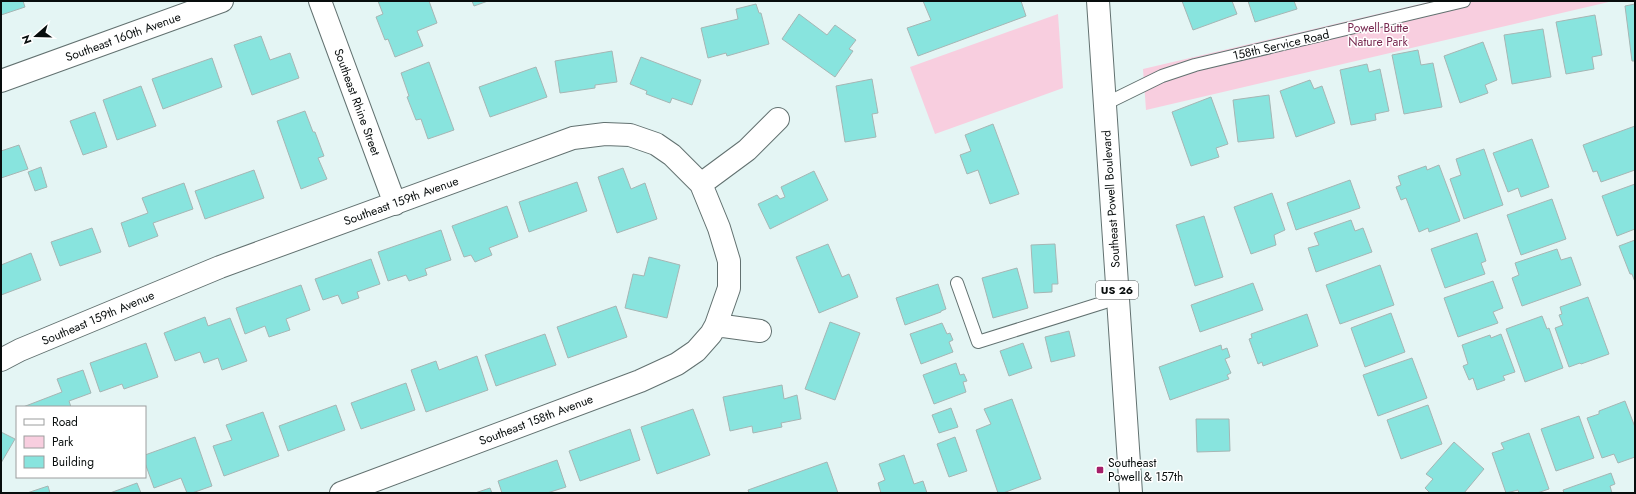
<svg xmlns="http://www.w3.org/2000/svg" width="1636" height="494" font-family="Jost,sans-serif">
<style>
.green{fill:#f8cedf}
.building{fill:#88e4de;stroke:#a6b6b4}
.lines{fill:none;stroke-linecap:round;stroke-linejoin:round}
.lane-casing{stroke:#627170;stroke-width:14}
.street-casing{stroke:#627170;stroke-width:24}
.primary-casing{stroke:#627170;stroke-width:24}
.lane{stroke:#fff;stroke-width:12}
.street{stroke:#fff;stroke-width:22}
.primary{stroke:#fff;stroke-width:22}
.poi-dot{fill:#a51f69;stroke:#fff;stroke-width:1.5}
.labels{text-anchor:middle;stroke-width:3;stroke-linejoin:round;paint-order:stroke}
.shield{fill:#fff;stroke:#525656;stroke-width:1}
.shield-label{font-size:11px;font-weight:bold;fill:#080d0d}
.park-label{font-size:12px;fill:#782950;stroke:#fff}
.street-label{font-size:12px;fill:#080d0d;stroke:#fff}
.poi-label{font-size:12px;fill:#080d0d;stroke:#fff;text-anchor:start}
</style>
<rect width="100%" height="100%" fill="#e4f5f4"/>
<path class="green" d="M1433 1H1613L1146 110 1143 69Z
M1058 14 1063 88 935 134 910 67Z"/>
<path class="building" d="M1 1H23L25 7 1 15Z
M378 1H429L437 23 417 31 423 46 395 57 388 39 385 40 376 17 383 14Z
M472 1H488L474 6Z
M923 1H1021L1026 16 918 56 907 28 931 20Z
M1182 1H1232L1237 14 1193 30Z
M1248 1H1294L1297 9 1255 22Z
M756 4 759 13H761L769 44 727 56 726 53 708 58 701 28 738 19 736 9Z
M1635 4V61H1632L1625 6Z
M799 14 827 35 835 25 856 40 849 49 853 51 835 77 782 39Z
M1595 15 1602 55 1592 57 1594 69 1566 74 1556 22Z
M1543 29 1551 77 1512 84 1504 35Z
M261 36 270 60 290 53 299 78 252 95 234 45Z
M1483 42 1497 80 1485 85 1488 93 1460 103 1444 56Z
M1418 50 1421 65 1433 63 1442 107 1404 114 1392 55Z
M612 51 617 82 595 85V88L560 93 555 61Z
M641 57 701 80 692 105 672 98 670 103 646 94 647 91 630 84Z
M212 58 222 87 163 109 152 79Z
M429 62 454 130 428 139 421 119 416 120 407 97 409 96 401 73Z
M1367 64 1369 72 1380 69 1389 111 1375 114 1376 120 1351 125 1340 70Z
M536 67 547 97 490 117 479 87Z
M872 79 878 113 872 114 876 137 845 142 836 86Z
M1310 80 1314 89 1322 86 1335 123 1296 137 1280 91Z
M141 86 156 126 117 140 103 100Z
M1269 95 1274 138 1238 142 1233 100Z
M1211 97 1228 144 1216 148 1219 157 1191 166 1172 112Z
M305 111 313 132H315L324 156 318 158 327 179 301 189 277 121Z
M95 112 107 147 83 155 70 121Z
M993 124 1019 194 990 204 978 170 967 174 960 155 971 151 965 135Z
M1635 126V170L1601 182 1597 171 1593 172 1583 145Z
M1532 139 1549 187 1521 197 1518 188 1508 192 1493 153Z
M19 145 28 169 1 178V151Z
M1484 149 1503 205 1464 219 1450 179 1461 175 1456 159Z
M1439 165 1460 221 1429 232 1428 228 1419 232 1406 198 1401 200 1396 187 1401 185 1398 176 1426 166 1427 170Z
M41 167 47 187 35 191 28 172Z
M623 168 631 189 645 183 657 219 617 233 598 177Z
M254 170 264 198 205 219 195 191Z
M814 171 828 200 770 229 758 204 777 195 780 199 785 197 781 187Z
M1350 180 1360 208 1296 230 1287 203Z
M577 182 587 211 529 232 519 202Z
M184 183 193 209 153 223 158 236 129 247 121 223 148 213 142 198Z
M1635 184V229L1617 236 1602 196Z
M1272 193 1285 230 1274 235 1276 245 1251 254 1234 207Z
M1552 199 1566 239 1521 255 1507 215Z
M507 206 518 237 489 248 492 255 475 262 471 255 464 257 452 226Z
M1204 216 1223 277 1195 286 1176 225Z
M1351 220 1355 231 1363 228 1372 252 1316 272 1308 248 1319 245 1314 233Z
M92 228 101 252 60 266 51 242Z
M441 230 451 260 425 269 427 275 409 281 406 275 388 281 378 252Z
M1477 233 1486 261 1481 263 1485 274 1445 288 1431 249Z
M1635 240V282L1632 274H1630L1619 246Z
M828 244 842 277 849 274 858 297 819 313 796 257Z
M1055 244 1058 284H1052V292L1034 293 1031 245Z
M1557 249 1561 260 1571 257 1581 285 1522 306 1512 278 1519 275 1515 263Z
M31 253 41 280 1 295V265Z
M649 257 680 265 667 318 625 308 633 274 644 276Z
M371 259 380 284 357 292 359 298 342 304 338 295 323 300 315 279Z
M1380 265 1394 305 1340 324 1326 285Z
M1017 268 1028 308 993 318 982 278Z
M1493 281 1503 308 1493 312 1498 323 1458 337 1444 298Z
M1253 283 1263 310 1200 332 1191 305Z
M938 284 946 309 941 311V312L905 325 896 298Z
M301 285 310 310 286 319 290 330 269 337 265 326 245 334 236 308Z
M1588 297 1609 354 1581 364 1580 363 1569 367 1555 328 1563 325 1559 315 1562 314 1560 307Z
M616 306 627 337 568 358 557 327Z
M1391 313 1405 352 1365 367 1351 328Z
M1307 314 1318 346 1263 366 1262 362 1258 364 1249 339 1252 338 1251 334Z
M1542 316 1547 329 1549 328 1563 368 1525 382 1506 329Z
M205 317 208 326 230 318 247 361 222 370 218 358 204 363 200 352 175 361 164 333Z
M830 322 860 333 835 400 805 389Z
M942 323 947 334 950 333 953 340 949 342 953 352 921 364 910 334Z
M1069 331 1075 356 1051 362 1045 337Z
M545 334 556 365 496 386 485 355Z
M1501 334 1515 372 1503 376 1505 380 1477 390 1473 378 1469 380 1463 366 1468 364 1462 345 1490 335 1491 338Z
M146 343 158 377 124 389 122 384 100 392 90 363Z
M1023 343 1032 368 1009 376 1000 351Z
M1221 345 1222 350 1227 348 1230 357 1225 359 1231 373 1227 375 1229 379 1170 400 1159 367Z
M477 356 488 390 426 412 411 370 436 361 439 370Z
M1412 358 1427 398 1378 416 1363 375Z
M956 363 960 375 964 374 967 381 963 382 966 392 934 404 923 375Z
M83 370 91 393 69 401 71 407H23L62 392 57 379Z
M406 383 415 410 361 429 351 403Z
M782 385 784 399 797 395 801 419 781 423 782 427 753 433 752 426 730 431 723 397Z
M1012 399 1041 479 1003 493H998L976 430 991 424 984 409Z
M1625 401 1635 427V457L1618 463 1614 454 1602 458 1587 418 1599 414V411Z
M336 405 345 430 288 451 279 426Z
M1428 405 1442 444 1401 459 1387 420Z
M951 408 958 427 939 433 932 415Z
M693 409 710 455 657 474 641 427Z
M263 412 279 456 224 476 213 446 232 440 226 425Z
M1579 416 1594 458 1556 471 1541 429Z
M1196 419H1229L1230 451 1197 452Z
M630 429 640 460 580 481 569 451Z
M1 432 15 439 1 463Z
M1529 433 1549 489 1537 493H1519L1518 490 1506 493 1492 453 1504 449 1501 443Z
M195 437 212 486 192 493H187L181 478 154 488 145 463V455Z
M955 437 967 471 949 477 937 444Z
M1454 442 1484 469 1464 493H1430L1425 488 1433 479 1426 474Z
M904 455 914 484 923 481 927 493H881L878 483 885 480 879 464Z
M557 460 566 487 547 493H502L498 481Z
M827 462 838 493H749L748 490Z
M1611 473 1615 484 1610 486 1612 493H1564L1563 490Z
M137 483 141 493H110Z
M48 486 50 493H27Z
M490 488 492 493H475Z"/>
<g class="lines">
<g class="lane-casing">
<path id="lane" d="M1105 104 1162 76 1195 65 1464 1
M957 283 978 342 1118 298"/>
</g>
<g class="street-casing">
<path id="street" d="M320 1 395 204
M1 81 222 1
M701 184 747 150 778 119
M716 325 760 331
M1 360 20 350 220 267 573 138 605 134 630 135 656 144 672 155 701 184 719 228 729 261V288L716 325 711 334 696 351 677 364 640 381 341 493"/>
</g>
<g class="primary-casing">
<path id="primary" d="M1098 1 1131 493"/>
</g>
<use href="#lane" class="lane"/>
<use href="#street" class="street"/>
<use href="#primary" class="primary"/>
</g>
<rect class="poi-dot" x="1096" y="466" width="8" height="8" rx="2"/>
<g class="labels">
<rect class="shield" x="1096" y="281" width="42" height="18" rx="3"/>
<g class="shield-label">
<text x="1117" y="294">US 26</text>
</g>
<g class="park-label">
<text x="1378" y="32">Powell Butte<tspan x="1378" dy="14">Nature Park</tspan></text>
</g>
<g class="street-label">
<text transform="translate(123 37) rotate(-20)" y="4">Southeast 160th Avenue</text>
<text transform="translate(1281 45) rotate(-13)" y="4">158th Service Road</text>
<text transform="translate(357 102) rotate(70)" y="4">Southeast Rhine Street</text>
<text transform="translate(1111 199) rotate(-94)" y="4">Southeast Powell Boulevard</text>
<text transform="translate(401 201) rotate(-20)" y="4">Southeast 159th Avenue</text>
<text transform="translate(98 318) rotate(-23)" y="4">Southeast 159th Avenue</text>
<text transform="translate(536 420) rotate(-21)" y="4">Southeast 158th Avenue</text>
</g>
<g class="poi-label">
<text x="1108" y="467">Southeast<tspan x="1108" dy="14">Powell &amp; 157th</tspan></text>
</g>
</g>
<rect width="1636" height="494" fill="none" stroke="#080d0d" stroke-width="4"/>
<rect x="16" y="406" width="130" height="72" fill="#ffffff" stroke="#9c9e9e"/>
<rect x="24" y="419" width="20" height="6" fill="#ffffff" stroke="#9c9e9e"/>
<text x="52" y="426" font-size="12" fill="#080d0d">Road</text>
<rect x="24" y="436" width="20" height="12" fill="#f8cedf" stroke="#9c9e9e"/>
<text x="52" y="446" font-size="12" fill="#080d0d">Park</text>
<rect x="24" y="456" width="20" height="12" fill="#88e4de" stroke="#9c9e9e"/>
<text x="52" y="466" font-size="12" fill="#080d0d">Building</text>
<g transform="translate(36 36) rotate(250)" stroke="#ffffff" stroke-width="3" paint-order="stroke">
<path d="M0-3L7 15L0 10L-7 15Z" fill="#080d0d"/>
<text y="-6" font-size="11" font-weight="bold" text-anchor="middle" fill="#080d0d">N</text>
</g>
</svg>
